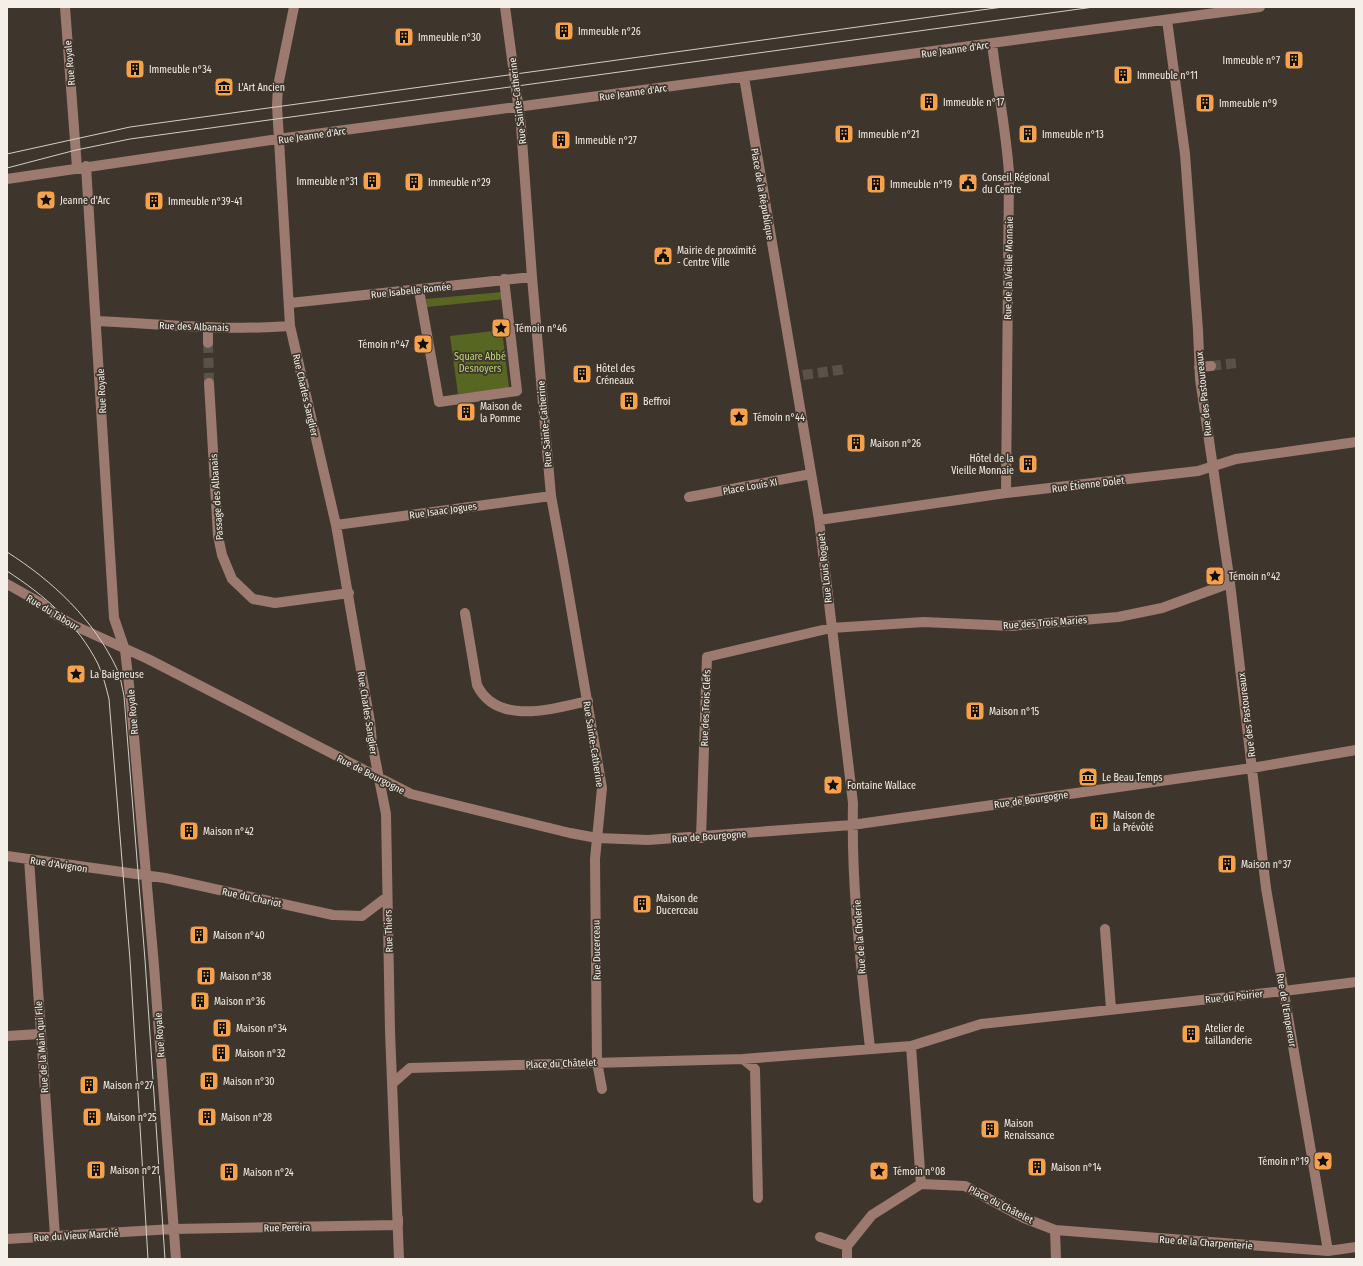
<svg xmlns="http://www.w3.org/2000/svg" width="1363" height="1266" font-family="'Fira Sans Condensed',sans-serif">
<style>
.green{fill:#576620}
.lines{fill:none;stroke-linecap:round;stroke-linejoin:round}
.minor-tunnel{stroke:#595248;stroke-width:10;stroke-dasharray:10 5;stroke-linecap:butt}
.minor{stroke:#9d7a6f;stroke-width:10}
.tram{stroke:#d4cec8;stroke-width:1}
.labels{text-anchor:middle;stroke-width:3.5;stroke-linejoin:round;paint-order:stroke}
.poi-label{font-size:10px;fill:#f4efe9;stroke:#3e362c;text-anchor:start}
.street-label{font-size:10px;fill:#f4efe9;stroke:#3e362c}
.park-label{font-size:10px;fill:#bed870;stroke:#3e362c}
</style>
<rect width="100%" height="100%" fill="#3e362c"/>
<path class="green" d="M502 292 505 299 427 307 426 299Z
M502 330 509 388 458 394 450 336Z"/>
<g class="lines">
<path class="minor-tunnel" d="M208 343 209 383
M1211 366 1237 363
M803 375 846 369"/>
<path class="minor" d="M65 7 77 168
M294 7 278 86 277 106 290 326 336 525 370 722 372 743 386 814 390 1031 399 1259
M505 7 521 126 532 277 551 496 563 561 602 788 595 859 597 1062 602 1089
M1167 20 1185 154 1198 330 1200 379 1230 583 1266 888 1328 1251
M992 43C997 87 1006 129 1009 173L1006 493
M744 77 819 520 853 803C851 885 861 967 870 1048
M86 166 114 618 125 650 131 702 154 966 176 1259
M7 179 278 139 1260 7
M419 290 439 402 517 391 504 279
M290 303 532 277
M97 321C161 324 226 331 290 326
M208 327V343
M1199 367 1211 366
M209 383 218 536 222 555 232 579 253 599 275 603 349 593
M689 497 811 474
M819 520 1006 493 1198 471 1236 459 1356 442
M336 525 551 496
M7 584 41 603 53 613 73 625 148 659 411 794 570 833 597 838 648 840 852 825 1252 768 1356 750
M465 613 477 685C497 726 552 709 588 701
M701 838 707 657 831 628 924 622 1011 626 1118 617 1162 608 1230 583
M7 856 165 878 333 915 362 916 387 897
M29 859 55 1236
M1105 929 1111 1009
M7 1036 40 1034
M911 1046 981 1024 1284 991 1356 982
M743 1059 755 1069 758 1198
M393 1083 410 1068 743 1059 911 1046 921 1184
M1055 1230 1056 1259
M820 1237 847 1246
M7 1239 173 1229 398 1225V1218
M847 1259V1246L872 1215 921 1184 965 1186 1024 1218 1055 1230 1328 1251 1356 1247"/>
<path class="tram" d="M7 154 130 127 1003 7
M7 168 76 150 130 139 1094 7
M7 552C53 581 94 620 117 669 121 677 122 688 124 696L145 960 165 1259
M7 571C44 595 78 624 98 664 103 675 106 687 109 699L130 960 148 1259"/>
</g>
<defs>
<g id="building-square" transform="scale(1)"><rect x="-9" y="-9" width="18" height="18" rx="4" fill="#f7a14a" stroke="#3e362c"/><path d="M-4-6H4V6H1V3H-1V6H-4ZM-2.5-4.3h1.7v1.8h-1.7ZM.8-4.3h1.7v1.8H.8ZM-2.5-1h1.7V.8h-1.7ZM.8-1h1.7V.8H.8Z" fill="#111"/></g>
<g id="museum-square" transform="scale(1)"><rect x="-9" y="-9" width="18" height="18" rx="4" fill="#f7a14a" stroke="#3e362c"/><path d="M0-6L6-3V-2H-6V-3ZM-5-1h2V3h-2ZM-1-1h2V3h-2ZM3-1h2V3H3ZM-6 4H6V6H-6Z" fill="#111"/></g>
<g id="civic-square" transform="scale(1)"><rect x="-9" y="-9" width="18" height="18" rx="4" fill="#f7a14a" stroke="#3e362c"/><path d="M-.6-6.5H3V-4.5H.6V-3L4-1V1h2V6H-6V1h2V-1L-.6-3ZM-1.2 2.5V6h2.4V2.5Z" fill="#111"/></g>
<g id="sight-square" transform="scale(1)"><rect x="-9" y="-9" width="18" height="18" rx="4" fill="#f7a14a" stroke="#3e362c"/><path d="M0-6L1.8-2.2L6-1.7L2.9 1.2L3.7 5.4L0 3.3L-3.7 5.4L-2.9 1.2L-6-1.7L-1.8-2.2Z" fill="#111"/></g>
</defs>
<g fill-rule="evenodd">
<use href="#building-square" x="564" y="31"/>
<use href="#building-square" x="404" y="37"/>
<use href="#building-square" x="1294" y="60"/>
<use href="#building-square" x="135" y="69"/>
<use href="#building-square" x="1123" y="75"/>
<use href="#museum-square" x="224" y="87"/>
<use href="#building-square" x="929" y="102"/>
<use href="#building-square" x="1205" y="103"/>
<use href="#building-square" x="844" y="134"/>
<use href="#building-square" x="1028" y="134"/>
<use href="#building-square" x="561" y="140"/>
<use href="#building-square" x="372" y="181"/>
<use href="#building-square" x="414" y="182"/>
<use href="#civic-square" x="968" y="183"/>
<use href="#building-square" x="876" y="184"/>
<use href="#sight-square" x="46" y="200"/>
<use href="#building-square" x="154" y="201"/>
<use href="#civic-square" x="663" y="256"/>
<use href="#sight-square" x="501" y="328"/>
<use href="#sight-square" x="423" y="344"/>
<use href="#building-square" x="582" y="374"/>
<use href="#building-square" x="629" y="401"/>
<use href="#building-square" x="466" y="412"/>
<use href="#sight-square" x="739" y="417"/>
<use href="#building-square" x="856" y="443"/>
<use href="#building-square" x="1028" y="464"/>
<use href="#sight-square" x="1215" y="576"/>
<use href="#sight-square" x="76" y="674"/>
<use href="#building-square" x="975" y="711"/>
<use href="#museum-square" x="1088" y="777"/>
<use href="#sight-square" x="833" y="785"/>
<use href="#building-square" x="1099" y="821"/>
<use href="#building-square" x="189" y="831"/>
<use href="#building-square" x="1227" y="864"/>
<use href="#building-square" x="642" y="904"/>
<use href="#building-square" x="199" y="935"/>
<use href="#building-square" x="206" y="976"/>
<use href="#building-square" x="200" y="1001"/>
<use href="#building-square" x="222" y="1028"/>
<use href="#building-square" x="1191" y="1034"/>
<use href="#building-square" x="221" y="1053"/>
<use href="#building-square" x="209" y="1081"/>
<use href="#building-square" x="89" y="1085"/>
<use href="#building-square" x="92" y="1117"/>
<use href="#building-square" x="207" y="1117"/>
<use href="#building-square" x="990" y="1129"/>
<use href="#sight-square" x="1323" y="1161"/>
<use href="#building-square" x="1037" y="1167"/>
<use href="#building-square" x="96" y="1170"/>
<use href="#sight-square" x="879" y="1171"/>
<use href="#building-square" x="229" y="1172"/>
</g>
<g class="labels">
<g class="poi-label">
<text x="578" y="35">Immeuble n°26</text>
<text x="418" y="41">Immeuble n°30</text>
<text x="1280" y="64" text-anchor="end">Immeuble n°7</text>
<text x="149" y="73">Immeuble n°34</text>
<text x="1137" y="79">Immeuble n°11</text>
<text x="238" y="91">L'Art Ancien</text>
<text x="943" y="106">Immeuble n°17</text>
<text x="1219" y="107">Immeuble n°9</text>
<text x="858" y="138">Immeuble n°21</text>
<text x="1042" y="138">Immeuble n°13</text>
<text x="575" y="144">Immeuble n°27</text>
<text x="982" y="181">Conseil Régional<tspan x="982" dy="12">du Centre</tspan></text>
<text x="358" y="185" text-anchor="end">Immeuble n°31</text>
<text x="428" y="186">Immeuble n°29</text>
<text x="890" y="188">Immeuble n°19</text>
<text x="60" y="204">Jeanne d'Arc</text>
<text x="168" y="205">Immeuble n°39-41</text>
<text x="677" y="254">Mairie de proximité<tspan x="677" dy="12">- Centre Ville</tspan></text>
<text x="515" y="332">Témoin n°46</text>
<text x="409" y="348" text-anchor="end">Témoin n°47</text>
<text x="596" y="372">Hôtel des<tspan x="596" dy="12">Créneaux</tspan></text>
<text x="643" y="405">Beffroi</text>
<text x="480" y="410">Maison de<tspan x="480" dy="12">la Pomme</tspan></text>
<text x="753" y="421">Témoin n°44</text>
<text x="870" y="447">Maison n°26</text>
<text x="1014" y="462" text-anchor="end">Hôtel de la<tspan x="1014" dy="12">Vieille Monnaie</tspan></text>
<text x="1229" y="580">Témoin n°42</text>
<text x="90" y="678">La Baigneuse</text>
<text x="989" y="715">Maison n°15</text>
<text x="1102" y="781">Le Beau Temps</text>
<text x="847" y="789">Fontaine Wallace</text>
<text x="1113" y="819">Maison de<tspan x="1113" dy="12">la Prévôté</tspan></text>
<text x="203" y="835">Maison n°42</text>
<text x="1241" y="868">Maison n°37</text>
<text x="656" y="902">Maison de<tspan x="656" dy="12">Ducerceau</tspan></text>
<text x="213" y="939">Maison n°40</text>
<text x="220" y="980">Maison n°38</text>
<text x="214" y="1005">Maison n°36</text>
<text x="236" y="1032">Maison n°34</text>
<text x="1205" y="1032">Atelier de<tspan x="1205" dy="12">taillanderie</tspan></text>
<text x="235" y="1057">Maison n°32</text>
<text x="223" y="1085">Maison n°30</text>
<text x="103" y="1089">Maison n°27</text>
<text x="106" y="1121">Maison n°25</text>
<text x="221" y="1121">Maison n°28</text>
<text x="1004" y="1127">Maison<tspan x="1004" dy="12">Renaissance</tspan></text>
<text x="1309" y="1165" text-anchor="end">Témoin n°19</text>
<text x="1051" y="1171">Maison n°14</text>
<text x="110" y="1174">Maison n°21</text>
<text x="893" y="1175">Témoin n°08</text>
<text x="243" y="1176">Maison n°24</text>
</g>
<g class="street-label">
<text transform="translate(955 49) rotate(-8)" y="4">Rue Jeanne d'Arc</text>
<text transform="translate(69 63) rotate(-95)" y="4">Rue Royale</text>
<text transform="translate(633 92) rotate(-8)" y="4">Rue Jeanne d'Arc</text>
<text transform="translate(517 101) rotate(-97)" y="4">Rue Sainte-Catherine</text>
<text transform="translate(312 135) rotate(-8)" y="4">Rue Jeanne d'Arc</text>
<text transform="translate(763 194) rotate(80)" y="4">Place de la République</text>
<text transform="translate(1008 268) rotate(-89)" y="4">Rue de la Vieille Monnaie</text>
<text transform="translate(411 290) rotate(-6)" y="4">Rue Isabelle Romée</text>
<text transform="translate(194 326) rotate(2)" y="4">Rue des Albanais</text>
<text transform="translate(101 391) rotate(-93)" y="4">Rue Royale</text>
<text transform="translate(1203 394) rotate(-96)" y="4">Rue des Pastoureaux</text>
<text transform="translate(306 395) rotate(77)" y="4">Rue Charles Sanglier</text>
<text transform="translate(544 424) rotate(-95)" y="4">Rue Sainte-Catherine</text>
<text transform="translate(1088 484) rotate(-7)" y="4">Rue Étienne Dolet</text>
<text transform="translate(750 486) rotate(-10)" y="4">Place Louis XI</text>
<text transform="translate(216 497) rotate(-94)" y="4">Passage des Albanais</text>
<text transform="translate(443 510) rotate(-8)" y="4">Rue Isaac Jogues</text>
<text transform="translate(824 568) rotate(-96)" y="4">Rue Louis Roguet</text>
<text transform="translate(53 612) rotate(31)" y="4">Rue du Tabour</text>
<text transform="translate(1045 622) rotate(-4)" y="4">Rue des Trois Maries</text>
<text transform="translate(705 708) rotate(-88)" y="4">Rue des Trois Clefs</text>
<text transform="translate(132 712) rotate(-95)" y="4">Rue Royale</text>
<text transform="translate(368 713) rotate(81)" y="4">Rue Charles Sanglier</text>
<text transform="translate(1246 715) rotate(-97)" y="4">Rue des Pastoureaux</text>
<text transform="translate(594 744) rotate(81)" y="4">Rue Sainte-Catherine</text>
<text transform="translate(371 774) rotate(27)" y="4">Rue de Bourgogne</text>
<text transform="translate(1031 799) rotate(-8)" y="4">Rue de Bourgogne</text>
<text transform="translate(709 836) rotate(-4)" y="4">Rue de Bourgogne</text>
<text transform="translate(59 864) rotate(9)" y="4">Rue d'Avignon</text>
<text transform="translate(252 897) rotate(12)" y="4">Rue du Chariot</text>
<text transform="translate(388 931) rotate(-92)" y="4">Rue Thiers</text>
<text transform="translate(859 937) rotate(-94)" y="4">Rue de la Cholerie</text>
<text transform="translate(596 950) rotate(-91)" y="4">Rue Ducerceau</text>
<text transform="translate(1234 996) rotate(-6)" y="4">Rue du Poirier</text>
<text transform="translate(1287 1010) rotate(80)" y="4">Rue de l'Empereur</text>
<text transform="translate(159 1035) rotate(-94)" y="4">Rue Royale</text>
<text transform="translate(41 1047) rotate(-94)" y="4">Rue de la Main qui File</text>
<text transform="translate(561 1063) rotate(-2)" y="4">Place du Châtelet</text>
<text transform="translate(1001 1204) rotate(27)" y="4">Place du Châtelet</text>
<text transform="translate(287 1227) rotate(-1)" y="4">Rue Pereira</text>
<text transform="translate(76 1235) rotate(-3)" y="4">Rue du Vieux Marché</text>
<text transform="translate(1206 1242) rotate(4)" y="4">Rue de la Charpenterie</text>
</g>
<g class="park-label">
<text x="480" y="360">Square Abbé<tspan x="480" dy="12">Desnoyers</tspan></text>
</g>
</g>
<rect width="1363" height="1266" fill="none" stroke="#f4efe9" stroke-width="16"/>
</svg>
